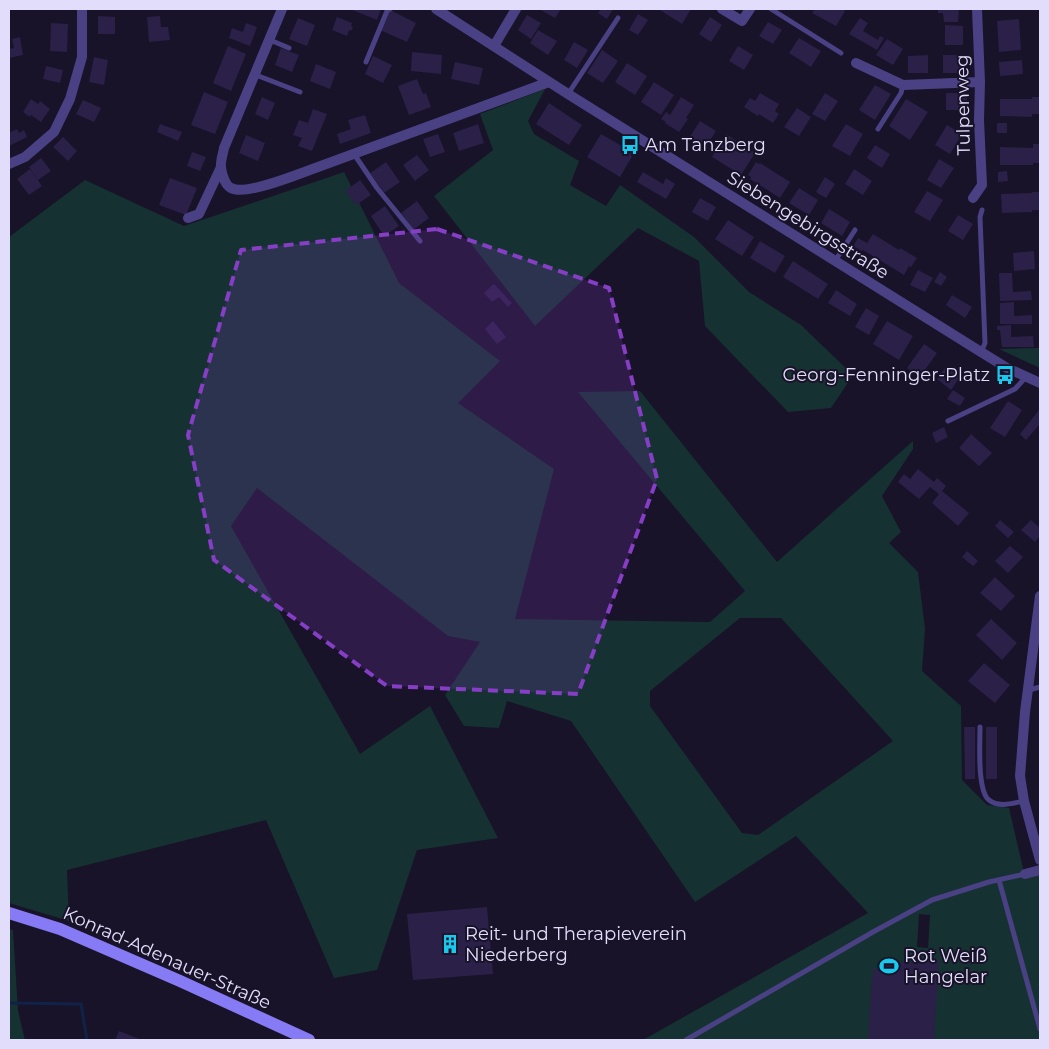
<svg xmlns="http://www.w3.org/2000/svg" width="1049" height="1049" font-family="Montserrat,sans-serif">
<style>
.green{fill:#163132;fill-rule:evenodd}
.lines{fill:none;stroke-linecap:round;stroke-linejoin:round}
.stream{stroke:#112248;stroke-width:3}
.building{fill:#2b2048}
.lane{stroke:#494184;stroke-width:5}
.street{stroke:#494184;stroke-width:10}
.secondary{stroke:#877bf5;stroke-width:12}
.marked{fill:#853ec5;fill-opacity:0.2;stroke:#853ec5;stroke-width:4;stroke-dasharray:10 6;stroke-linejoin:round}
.labels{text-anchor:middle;stroke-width:4;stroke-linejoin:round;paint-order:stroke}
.street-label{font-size:18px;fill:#e3ddfc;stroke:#181328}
.poi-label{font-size:18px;fill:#e3ddfc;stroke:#181328;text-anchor:start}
</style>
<rect width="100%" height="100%" fill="#181328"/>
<path class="green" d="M545 89 528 121 534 134 579 161 570 185 606 206 620 185 694 237 749 292 801 325 853 375 831 408 788 412 705 326 699 261 638 228 535 326 434 196 493 150 480 114Z
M344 172 399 283 500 361 458 403 554 469 515 619 710 622 745 591 578 392 640 391 777 562 913 441V449L882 496 901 532 889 543 918 572 925 629 922 671 961 706 962 780 987 805 1009 808 1025 877 1040 873V1040H643L868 913 796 836 695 902 571 721 507 701 499 728 464 726 445 695 480 642 448 636 257 488 231 526 360 754 430 706 498 838 417 850 377 970 334 978 266 820 67 870 69 921 9 903V237L85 180 184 226ZM740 618H781L893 741 758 835 742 833 650 706V691ZM919 914 930 915 928 948 917 947Z
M1039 306H1040V368L999 349 1039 348Z
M9 929 13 930 18 1011 25 1040H9Z"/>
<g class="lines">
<path class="stream" d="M9 1003 81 1004 87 1040"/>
</g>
<path class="building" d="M350 9H381L377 20Z
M539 9H561L555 18Z
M601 9H613L607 19 598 13Z
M661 9H691L682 24 660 10Z
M815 9H842L845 11 836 26 812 13Z
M938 9H959L958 22H944L943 13H938Z
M390 10 416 23 407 42 380 30Z
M638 14 648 20 638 35 629 30Z
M527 15 541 23 531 39 518 30Z
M98 16 115 17V34H98Z
M160 16 161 27H168L170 40 149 42 147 17Z
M337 17 352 23 351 26 353 27 351 31 349 30 347 36 332 30Z
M710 17 722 25 711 42 699 34Z
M298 18 315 25 307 46 289 39Z
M860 18 868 23 863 31 878 40 880 36 884 38 877 50 849 34Z
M1019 19 1021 50 999 52 997 21Z
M768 22 782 30 773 44 759 36Z
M51 23 68 24 67 52 50 51Z
M246 23 257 27 250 46 229 38 232 28 243 32Z
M945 25 963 26V45H945Z
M538 30 557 41 548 55 530 43Z
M20 37 23 55 9 58V49L14 48 12 39Z
M799 38 821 51 811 67 789 53Z
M887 39 903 49 893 65 876 55Z
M574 42 588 50 577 68 564 60Z
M228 46 246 54 231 91 213 83Z
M738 46 753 55 744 70 729 61Z
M281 48 299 55 292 72 275 65Z
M602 50 618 61 603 83 587 73Z
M412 52 442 55 441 74 411 71Z
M928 55V73H908V56Z
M943 55H962L963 73H943Z
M373 56 392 65 383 83 365 74Z
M94 57 108 60 104 85 89 82Z
M1022 60 1023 74 1000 76 999 62Z
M455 62 483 68 479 85 451 79Z
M627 63 647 76 635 95 615 82Z
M316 64 336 72 330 89 310 81Z
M46 66 63 70 60 83 43 79Z
M417 79 423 94 426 93 431 107 409 115 398 86Z
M654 82 674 95 661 115 641 102Z
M875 85 891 94 875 120 859 110Z
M204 92 228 102 215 134 191 125Z
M760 93 779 104 775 111 779 114 773 123 759 114 758 116 744 107 750 98 755 101Z
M825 93 838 101 825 121 812 114Z
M946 93H967V110H946Z
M262 97 275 103 268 120 255 114Z
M681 97 694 105 686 118 688 119 679 132 665 123 666 122 661 119 666 112 670 115Z
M1032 97H1040V114H1032V117L1000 116V99H1032Z
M31 99 38 104 40 101 50 109 41 122 31 115 30 117 23 112Z
M906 99 928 112 910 140 889 126Z
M83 100 101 108 94 122 76 114Z
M549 103 582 125 569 145 536 124Z
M797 108 811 117 799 136 784 127Z
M313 109 327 114 312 151 298 146 302 138 293 135 299 120 308 123Z
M365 115 371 133 340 144 337 134 351 129 348 120Z
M700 121 716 131 705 148 689 138Z
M997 123H1007V133H997Z
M160 124 182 132 178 141 157 132Z
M478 124 484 143 459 151 453 133Z
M846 124 863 134 850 156 832 146Z
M947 125 962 134 950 154 935 145Z
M17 129 19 133 24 130 27 137 9 146V133Z
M438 134 445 152 430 157 423 139Z
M601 134 634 153 620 177 587 157Z
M726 134 755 153 741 175 712 157Z
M246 135 265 143 258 161 239 153Z
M63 137 77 151 68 161 53 147Z
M1033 144H1040V163H1033V165H1000V147L1033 148Z
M875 145 890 154 882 168 867 158Z
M192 152 206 157 200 171 187 166Z
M417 155 429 170 415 181 403 165Z
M41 158 51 171 38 180 29 167Z
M939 159 954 168 941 188 927 180Z
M386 162 400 182 384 193 370 173Z
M756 162 759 164 760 163 790 182 780 198 750 179 751 177 748 175Z
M30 169 42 186 29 195 17 179Z
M854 169 872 181 863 195 845 184Z
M1007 171 1008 181 998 182V172Z
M643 172 663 184 666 178 675 184 666 199 637 182Z
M825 177 835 184 826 198 816 192Z
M170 178 197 188 186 215 159 205Z
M360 180 371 195 356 205 345 191Z
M799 188 818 200 809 215 789 203Z
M927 191 943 200 930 221 914 212Z
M1032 192H1040V210H1032V212L1002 213 1001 194 1032 193Z
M700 198 716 207 708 221 692 212Z
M417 201 429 218 413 230 401 213Z
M385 206 399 226 384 236 371 216Z
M829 209 850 222 842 236 821 223Z
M958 215 973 224 963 240 948 231Z
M728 220 754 237 742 256 715 239Z
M873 234 899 250 900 248 917 258 911 267 909 266 904 275 863 250 862 251 853 246 858 238 867 243Z
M760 241 785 256 775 273 750 258Z
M1034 251 1035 269 1014 271 1013 253Z
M793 261 828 284 818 299 783 277Z
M918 270 933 278 925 292 910 285Z
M940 272 947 277 941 286 934 282Z
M999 273H1012L1013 292 1031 291 1032 300 1000 301Z
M494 284 512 303 508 307 499 297 492 302 484 293Z
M836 290 857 304 850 316 828 303Z
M952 295 972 307 965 318 946 305Z
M1014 302V316L1032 315V324H1000V303Z
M866 308 879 316 869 335 855 327Z
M493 321 506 337 497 344 485 329Z
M887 321 913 336 899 360 873 344Z
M1011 325V337L1033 336 1034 347H1002L1000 330H997V326Z
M924 344 937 353 920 377 907 368Z
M947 365 961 375 951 390 937 379Z
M953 390 965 398 960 406 947 399Z
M1008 401 1022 410 1005 437 990 428Z
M1039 410 1040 411V424L1026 440 1020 434Z
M944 427 948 437 936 443 932 433Z
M971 434 992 453 979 466 959 448Z
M918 469 934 482 937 478 946 486 942 491 969 513 958 526 932 503 939 494 930 487 919 499 898 482 904 474 910 479Z
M1000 520 1014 532 1008 538 995 526Z
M1031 520 1040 528V536L1035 542 1021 530Z
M1010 546 1023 557 1008 573 995 561Z
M967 551 978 561 973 566 962 557Z
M995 577 1015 596 1001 611 980 593Z
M991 619 1017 643 1002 660 976 635Z
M984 663 1010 685 995 703 968 681Z
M964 727H975V779H965Z
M986 727H997V779H986Z
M487 907 493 974 413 980 407 914Z
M925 960H939L934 1040H868L872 976H873V969H883V961L925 963Z
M119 1031 142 1040H115Z"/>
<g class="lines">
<path class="lane" d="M771 9 841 53
M270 40 289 48
M366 62 387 11 390 9
M256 75 300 92
M568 94 618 18
M878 129 901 93 903 85
M354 154 377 188 420 241
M835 261 855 230
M981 352 985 343 980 217 982 210
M948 421 1015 389 1026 377
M1029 690 1040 687
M980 727C980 743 977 791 989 800 999 808 1013 803 1024 801
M999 880 1040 1029
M686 1040 873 932 932 900 989 882 1025 874"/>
<path class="street" d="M282 9 224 148C223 154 220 162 221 168 222 174 225 185 231 188 244 195 285 179 299 174L549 82
M436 9 568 94 981 352 1007 368 1040 383
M722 9 742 21 750 9
M494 46 516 9
M856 63 903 85 980 82
M9 164 25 157 54 132 70 99 82 57V9
M973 198 982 185 979 120 980 82 977 9
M188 218 199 214 221 167
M1040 596 1025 712 1020 776 1024 801 1040 860
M1025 874 1040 870"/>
<path class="secondary" d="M9 913 60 929 180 981 309 1040"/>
</g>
<path class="marked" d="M437 229 609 288 657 479 578 694 387 686 214 560 188 435 241 250Z"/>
<defs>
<g id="bus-bare" transform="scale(1.5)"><path d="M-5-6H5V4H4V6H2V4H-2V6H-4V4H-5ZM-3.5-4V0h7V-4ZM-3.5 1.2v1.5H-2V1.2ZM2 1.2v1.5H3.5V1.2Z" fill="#18c9ed" stroke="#181328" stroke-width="2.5" paint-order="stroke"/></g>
<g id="building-bare" transform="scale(1.5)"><path d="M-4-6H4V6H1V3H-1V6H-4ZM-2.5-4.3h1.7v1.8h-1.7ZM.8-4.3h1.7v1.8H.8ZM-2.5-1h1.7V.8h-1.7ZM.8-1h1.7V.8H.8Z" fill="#18c9ed" stroke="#181328" stroke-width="2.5" paint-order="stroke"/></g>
<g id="stadium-bare" transform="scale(1.5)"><path d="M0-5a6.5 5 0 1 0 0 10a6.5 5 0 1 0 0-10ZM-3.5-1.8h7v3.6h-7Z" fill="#18c9ed" stroke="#181328" stroke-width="2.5" paint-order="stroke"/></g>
</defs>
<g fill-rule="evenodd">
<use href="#bus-bare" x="630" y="145"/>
<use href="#bus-bare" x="1005" y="375"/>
<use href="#building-bare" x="450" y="944"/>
<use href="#stadium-bare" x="889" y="966"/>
</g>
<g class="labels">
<g class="street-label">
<text transform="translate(963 105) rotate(-91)" y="6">Tulpenweg</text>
<text transform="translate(808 225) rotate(32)" y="6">Siebengebirgsstraße</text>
<text transform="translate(167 958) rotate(24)" y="6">Konrad-Adenauer-Straße</text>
</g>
<g class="poi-label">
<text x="645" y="151">Am Tanzberg</text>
<text x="990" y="381" text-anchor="end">Georg-Fenninger-Platz</text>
<text x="465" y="940">Reit- und Therapieverein<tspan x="465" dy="21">Niederberg</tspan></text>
<text x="904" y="962">Rot Weiß<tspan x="904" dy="21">Hangelar</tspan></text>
</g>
</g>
<rect width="1049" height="1049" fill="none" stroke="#e3ddfc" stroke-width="20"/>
</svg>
